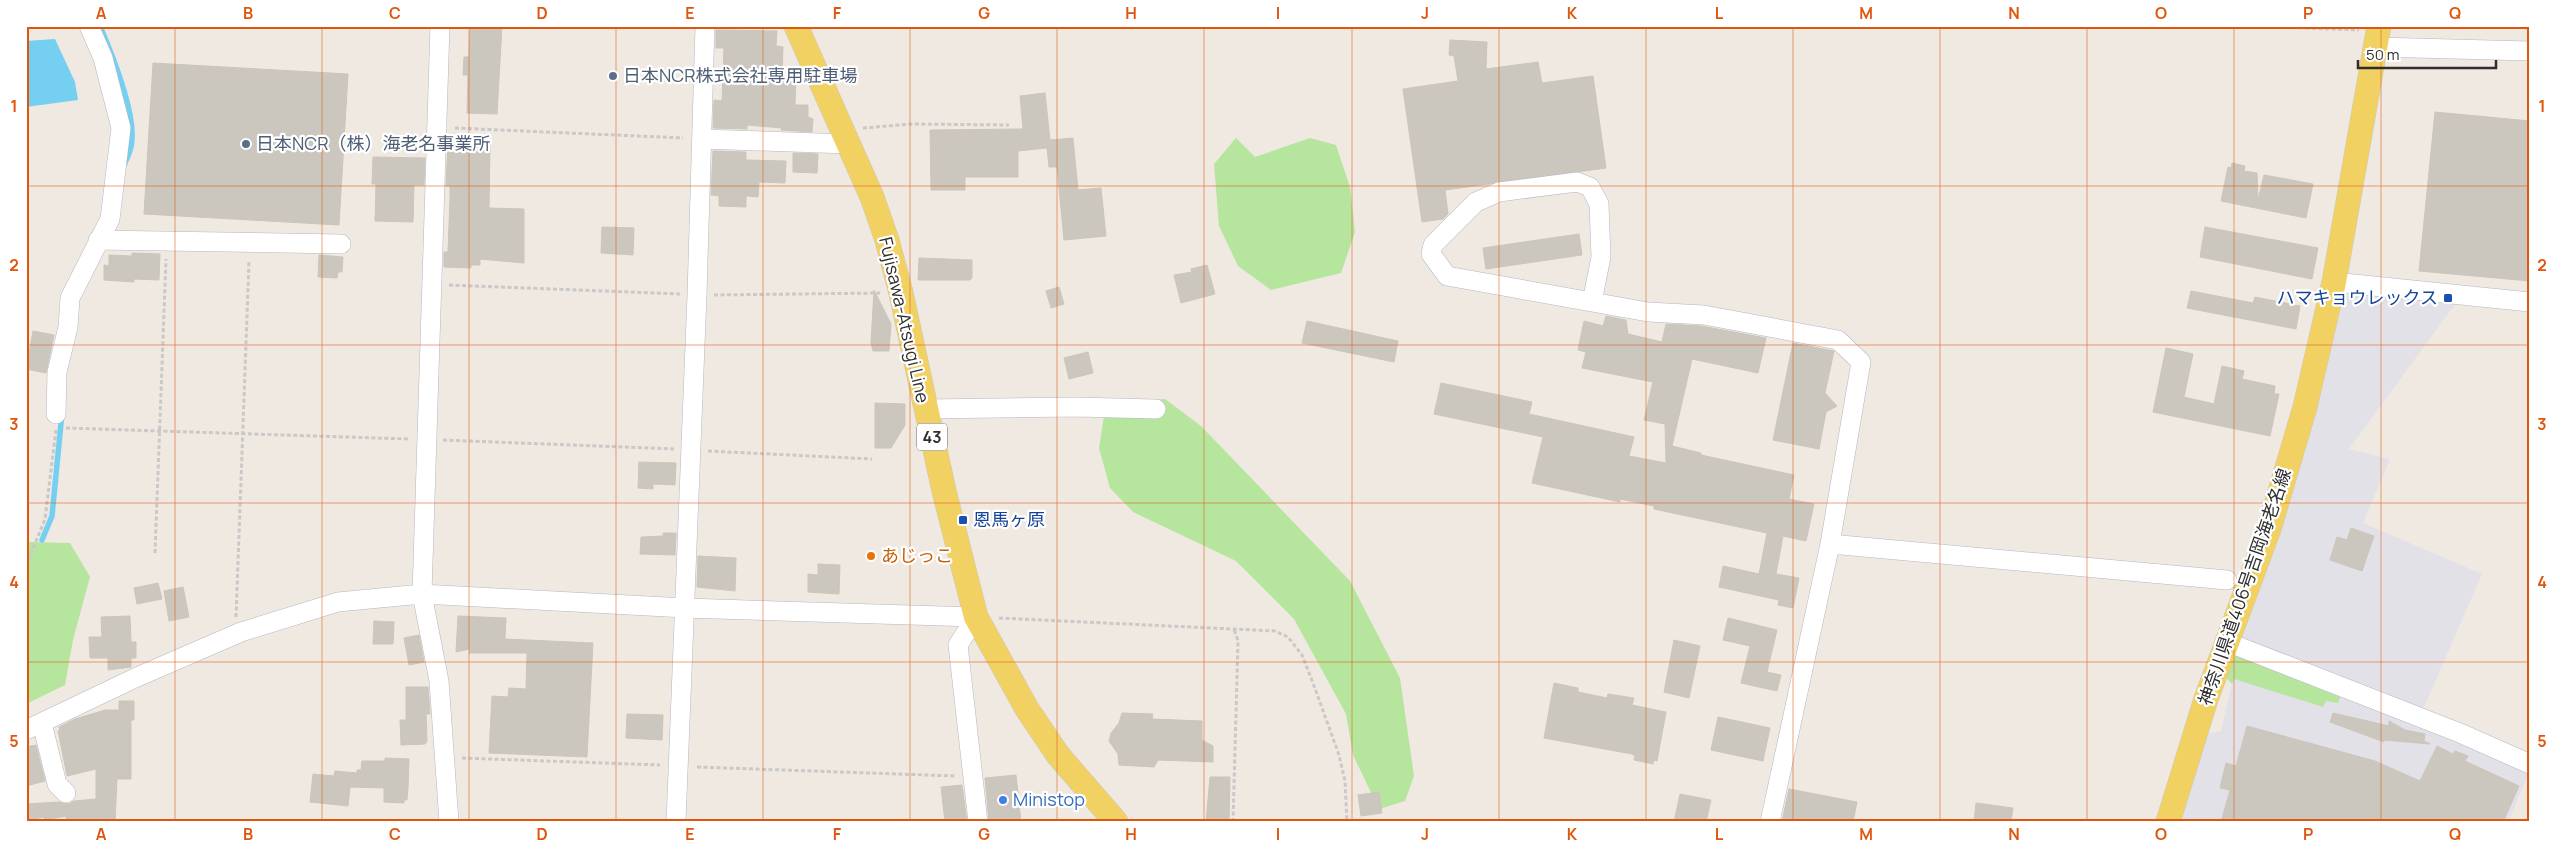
<svg xmlns="http://www.w3.org/2000/svg" width="2556" height="848" font-family="Manrope,'Noto Sans JP',sans-serif">
<style>
.industrial{fill:#e3e1e8}
.green{fill:#b6e59e}
.water{fill:#75cff0}
.lines{fill:none;stroke-linecap:round;stroke-linejoin:round}
.stream{stroke:#75cff0;stroke-width:5.5}
.building{fill:#cbc7bf;stroke:#cbc5ba}
.minor-casing{stroke:#b4b7c1;stroke-width:20}
.major-casing{stroke:#c9c9c9;stroke-width:25}
.path{stroke:#c9c9c9;stroke-width:3;stroke-dasharray:4 2.5;stroke-linecap:butt}
.minor{stroke:#fff;stroke-width:19}
.major{stroke:#f2d163;stroke-width:24}
.grid{fill:none;stroke:#df570e;stroke-width:1;stroke-opacity:0.55}
.service-dot{fill:#5c6f8a;stroke:#fff;stroke-width:2}
.transit-dot{fill:#1a4fb4;stroke:#fff;stroke-width:2}
.food-dot{fill:#e8710a;stroke:#fff;stroke-width:2}
.shop-dot{fill:#3f7fe0;stroke:#fff;stroke-width:2}
.labels{text-anchor:middle;stroke-width:4.5;stroke-linejoin:round;paint-order:stroke}
.shield{fill:#fff;stroke:#6d6d6d;stroke-width:1}
.shield-label{font-size:16px;font-weight:bold;fill:#2e2e2e}
.service-label{font-size:18px;fill:#4e5e75;stroke:#fff;text-anchor:start}
.transit-label{font-size:18px;fill:#164399;stroke:#fff;text-anchor:end}
.street-label{font-size:18px;fill:#2e2e2e;stroke:#fff}
.food-label{font-size:18px;fill:#c56008;stroke:#fff;text-anchor:start}
.shop-label{font-size:18px;fill:#366cbe;stroke:#fff;text-anchor:start}
.neatline{fill:none;stroke:#df570e;stroke-width:2}
.grid-label{font-size:16px;text-anchor:middle;font-weight:bold;fill:#df570e}
</style>
<rect width="100%" height="100%" fill="#efe9e1"/>
<path class="industrial" d="M2345 293 2456 303 2349 449 2390 459 2363 523 2482 574 2421 714 2238 640 2307 440Z
M2234 651 2416 723 2529 773 2508 822H2179L2206 734 2221 731 2232 684 2225 676Z"/>
<path class="green" d="M1236 138 1255 157 1310 138 1336 145 1350 187 1355 232 1341 273 1271 290 1238 266 1219 226 1214 164Z
M1165 399 1201 426 1350 581 1400 678 1414 776 1405 801 1379 809 1353 755 1346 714 1294 619 1236 561 1133 512 1110 488 1099 448 1106 403Z
M26 542 70 543 90 577 73 640 65 685 26 704Z
M2233 654 2340 697 2338 703 2326 701 2323 707 2234 679 2232 684 2225 676Z"/>
<path class="water" d="M55 39 75 82 78 100 26 107V41Z"/>
<g class="lines">
<path class="stream" d="M100 26C112 54 134 109 132 139 132 148 128 157 124 165
M42 540 52 516 62 413"/>
</g>
<path class="building" d="M470 26H502L497 114 467 113 468 75H463L464 57H469Z
M716 30 777 31 776 46 783 47 782 76 796 77 795 105H808V117L813 119 812 132 781 130 782 128 747 125V129L713 128 714 100 722 101 724 48H716Z
M1450 40 1487 42 1486 69 1538 62 1542 83 1593 76 1606 168 1445 190 1448 214 1443 219 1422 222 1403 89 1458 81 1454 56 1449 55Z
M153 63 348 74 339 225 144 214Z
M1045 93 1050 140 1073 138 1078 190 1101 188 1106 236 1064 240 1057 167H1049L1047 148 1018 151V177H965V190H931L930 130 1023 129 1020 96Z
M2435 112 2530 121V281L2419 271Z
M448 144 490 145 489 208 524 209V263L480 259V265H471V268L444 267V252H448L450 199V186H446Z
M713 151 746 152V160L786 161 785 183 759 182 758 197 746 196V207L719 206V196L711 195Z
M793 153 818 154 817 173 793 172Z
M373 157 425 158 424 185H414L413 222 375 221 376 184H372Z
M2232 163 2245 166 2244 171 2257 173 2258 200 2264 175 2313 184 2306 218 2221 201 2228 167 2231 168Z
M602 227 634 228 633 255 601 253Z
M2205 227 2318 248 2312 279 2200 257Z
M1579 234 1582 255 1486 269 1483 248Z
M132 253 160 254 159 280 134 279V282L104 280V265L109 266V255L132 256Z
M319 255 343 257 342 272H338L337 278 318 277Z
M919 258 972 260V278L970 280H918Z
M1207 265 1215 294 1181 303 1174 275 1192 272 1191 269Z
M1059 287 1064 304 1051 308 1046 291Z
M874 290 891 324 889 351H873L871 343Z
M2191 291 2253 303 2255 297 2300 306 2296 329 2187 308Z
M1606 316 1626 320 1628 334 1662 342 1666 324 1701 326 1766 338 1758 373 1692 359 1672 446 1701 453V455L1794 475 1789 499 1814 504 1806 541 1783 536 1776 574 1799 578 1793 608 1778 605 1779 600 1719 587 1723 566 1759 574 1767 533 1654 509V506L1620 499V502L1532 483 1543 437 1434 414 1441 383 1532 402 1529 414 1634 437 1629 456 1666 463 1665 424 1644 420 1653 382 1582 368 1586 352 1578 350 1584 321 1603 326Z
M1307 321 1398 341 1394 362 1302 343Z
M33 331 54 335 46 373 26 369Z
M1793 343 1834 351 1825 393 1837 406 1826 412 1819 449 1773 440Z
M2166 348 2193 354 2184 397 2214 404 2222 366 2244 371 2242 379 2275 386 2274 394H2279L2270 436 2153 412Z
M1088 352 1093 373 1069 379 1064 358Z
M875 403 905 404V425L891 448H875Z
M639 462 676 463 675 485 653 484V489L638 488Z
M2351 528 2374 536 2362 571 2330 560 2337 537 2347 540Z
M663 533H676L675 555 640 554 641 537 663 536Z
M698 556 736 558 735 591 697 587Z
M818 564 840 565 839 594 808 592V574L818 575Z
M158 583 162 599 137 604 134 588Z
M183 587 189 617 169 621 164 591Z
M130 616 131 642H136V658H131V667L108 670V658H90L89 637H102L101 617Z
M458 616 506 618 505 639 593 643 587 757 489 753 492 696 508 697 509 688 526 689 527 653H469L470 649 456 652Z
M1728 618 1777 630 1767 672 1781 675 1777 691 1741 683 1750 646 1723 640Z
M374 621 394 622 393 644H373Z
M419 635 424 662 409 665 404 638Z
M1674 640 1700 646 1689 698 1664 692Z
M1554 683 1578 688V692L1607 698 1608 694 1634 698 1632 705 1666 712 1657 761 1654 760 1653 764 1634 760 1635 756 1632 754 1544 738Z
M406 687H428L430 714H426L427 741 425 744 401 745 400 720H406Z
M119 701H134V720H131V779H117L115 822H66V816L45 820 44 817 30 820 26 804 59 802 68 804 74 801 96 799V769L67 776 58 731 60 730 59 727 75 719 105 710H119Z
M1122 713 1153 714 1152 719 1202 721V740L1213 746V762L1158 760 1154 767 1119 765 1118 754 1109 741 1111 733 1119 723Z
M2333 713 2389 726V721L2405 730 2425 734 2424 741 2430 744 2384 740V742L2330 722Z
M627 714 663 715 662 740 626 738Z
M1718 717 1770 728 1763 761 1711 750Z
M2247 726 2375 761 2420 781 2437 746 2453 754 2455 751 2468 756 2465 761 2519 786 2503 822H2221L2230 790 2220 788 2226 763 2236 766Z
M36 745 45 781 26 786V747Z
M385 758 409 759 408 788 407 800H404V803L384 802V788L350 787 348 806 310 802 313 774 334 776 335 771 357 773V770H361L362 761H385Z
M1016 775 1021 822H989L985 778Z
M1210 777H1230L1229 822H1206Z
M962 785 967 822H945L941 787Z
M1789 789 1857 802 1853 822H1782Z
M1379 792 1382 813 1361 816 1358 795Z
M1680 794 1711 800 1706 822H1674Z
M1976 803 2013 808 2011 822H1974Z"/>
<g class="lines">
<g class="minor-casing">
<path id="minor" d="M440 26 422 594 439 681 449 822
M2376 47 2530 51
M702 139 848 144
M98 240 341 244
M2334 282 2530 302
M1592 302 1601 257 1599 204 1590 187 1577 182 1499 192 1476 202 1433 245 1431 254 1447 276 1648 312 1704 315 1838 340 1861 362 1830 544 2227 580
M925 409 1076 407 1156 409
M56 414 57 372 68 327 70 298 110 219 121 128 103 58 89 26
M976 617 958 645 978 822
M2227 642 2460 733 2530 764
M42 723 57 784 66 793
M26 730 135 678 241 632 338 602 422 594 685 608 976 617
M676 822 697 295 705 26
M1770 822 1830 544"/>
</g>
<g class="major-casing">
<path id="major" d="M796 26 872 197 887 240 901 293 944 491 976 617 1027 709 1058 755 1116 822
M2168 822 2206 699 2269 529 2305 407 2334 282 2379 26"/>
</g>
<path class="path" d="M2247 26 2359 30
M455 128 683 138
M863 128 912 124 1009 125
M449 285 680 294
M714 295 880 293
M66 428 409 439
M443 440 674 449
M708 451 872 459
M155 553 166 259
M26 566 45 519 56 430
M236 617 249 261
M999 618 1275 631 1288 637 1302 655 1313 683 1339 755 1345 781 1347 822
M462 758 660 765
M697 767 955 776
M1233 822 1238 641 1234 629"/>
<use href="#minor" class="minor"/>
<use href="#major" class="major"/>
</g>
<path class="grid" d="M175 26V822M322 26V822M469 26V822M616 26V822M763 26V822M910 26V822M1057 26V822M1204 26V822M1352 26V822M1499 26V822M1646 26V822M1793 26V822M1940 26V822M2087 26V822M2234 26V822M2381 26V822M26 186H2530M26 345H2530M26 503H2530M26 662H2530"/>
<g class="service-dot">
<circle cx="613" cy="76" r="5"/>
<circle cx="246" cy="144" r="5"/>
</g>
<g class="transit-dot">
<rect x="2443" y="293" width="10" height="10" rx="2.5"/>
<rect x="958" y="515" width="10" height="10" rx="2.5"/>
</g>
<circle class="food-dot" cx="871" cy="556" r="5"/>
<circle class="shop-dot" cx="1003" cy="800" r="5"/>
<g class="labels">
<rect class="shield" x="917" y="423.5" width="30" height="27" rx="4"/>
<g class="shield-label">
<text x="932" y="443">43</text>
</g>
<g class="service-label">
<text x="623" y="82">日本NCR株式会社専用駐車場</text>
<text x="256" y="150">日本NCR（株）海老名事業所</text>
</g>
<g class="transit-label">
<text x="2438" y="304">ハマキョウレックス</text>
<text x="973" y="526" text-anchor="start">恩馬ヶ原</text>
</g>
<g class="street-label">
<text transform="translate(904 320) rotate(77)" y="6">Fujisawa-Atsugi Line</text>
<text transform="translate(2245 587) rotate(-71)" y="6">神奈川県道406号吉岡海老名線</text>
</g>
<g class="food-label">
<text x="881" y="562">あじっこ</text>
</g>
<g class="shop-label">
<text x="1013" y="806">Ministop</text>
</g>
</g>
<rect width="2556" height="848" fill="none" stroke="#ffffff" stroke-width="55"/>
<path d="M2358 60v8h138v-8" fill="none" stroke="#2e2e2e" stroke-width="2.5"/>
<text x="2366" y="60" font-size="15" fill="#2e2e2e" stroke="#ffffff" stroke-width="4" paint-order="stroke">50 m</text>
<rect x="28" y="28" width="2500" height="792" class="neatline"/>
<g class="grid-label">
<text x="101" y="19">A</text>
<text x="248" y="19">B</text>
<text x="395" y="19">C</text>
<text x="542" y="19">D</text>
<text x="690" y="19">E</text>
<text x="837" y="19">F</text>
<text x="984" y="19">G</text>
<text x="1131" y="19">H</text>
<text x="1278" y="19">I</text>
<text x="1425" y="19">J</text>
<text x="1572" y="19">K</text>
<text x="1719" y="19">L</text>
<text x="1866" y="19">M</text>
<text x="2014" y="19">N</text>
<text x="2161" y="19">O</text>
<text x="2308" y="19">P</text>
<text x="2455" y="19">Q</text>
<text x="14" y="112">1</text>
<text x="2542" y="112">1</text>
<text x="14" y="271">2</text>
<text x="2542" y="271">2</text>
<text x="14" y="430">3</text>
<text x="2542" y="430">3</text>
<text x="14" y="588">4</text>
<text x="2542" y="588">4</text>
<text x="14" y="747">5</text>
<text x="2542" y="747">5</text>
<text x="101" y="840">A</text>
<text x="248" y="840">B</text>
<text x="395" y="840">C</text>
<text x="542" y="840">D</text>
<text x="690" y="840">E</text>
<text x="837" y="840">F</text>
<text x="984" y="840">G</text>
<text x="1131" y="840">H</text>
<text x="1278" y="840">I</text>
<text x="1425" y="840">J</text>
<text x="1572" y="840">K</text>
<text x="1719" y="840">L</text>
<text x="1866" y="840">M</text>
<text x="2014" y="840">N</text>
<text x="2161" y="840">O</text>
<text x="2308" y="840">P</text>
<text x="2455" y="840">Q</text>
</g>
</svg>
